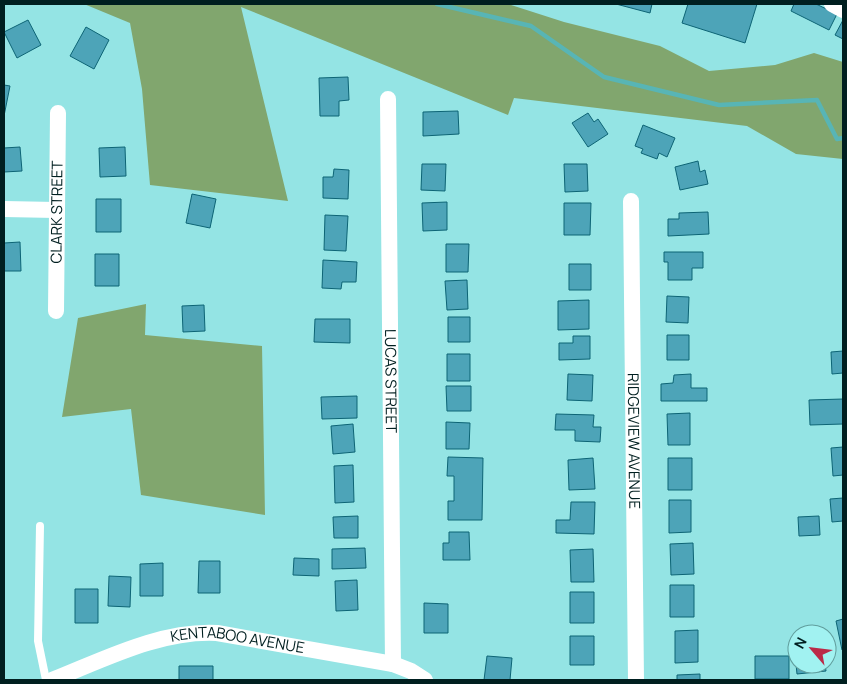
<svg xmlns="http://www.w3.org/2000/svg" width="847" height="684" font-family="Manrope,sans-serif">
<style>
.forest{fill:#81a66e}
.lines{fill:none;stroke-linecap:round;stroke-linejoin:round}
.stream{stroke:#58b5b5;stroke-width:4.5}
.building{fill:#4da4b8;stroke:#0d6475}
.lane{stroke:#fff;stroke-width:8}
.street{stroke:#fff;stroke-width:16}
.labels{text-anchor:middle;stroke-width:5;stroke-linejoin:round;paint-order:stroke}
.street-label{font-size:15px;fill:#001f20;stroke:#a1f2f1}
</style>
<rect width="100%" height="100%" fill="#94e4e4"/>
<path class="forest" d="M84 4H508L564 22 660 46 709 71 775 65 814 53 843 62V159L796 154 747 126 514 98 508 115 241 7 288 201 150 185 142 89 130 23Z
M146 304 145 335 262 346 265 515 141 495 131 409 62 417 78 318Z"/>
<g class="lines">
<path class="stream" d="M437 4 531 26 604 77 719 105 817 100 837 139 843 138"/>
</g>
<path class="building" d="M616 4H652L650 13Z
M688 4H757L745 43 682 23Z
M794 4H816L837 14 829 30 791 11Z
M28 20 41 45 17 58 4 32Z
M843 20V39L835 35Z
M86 27 109 40 94 69 70 56Z
M348 77 349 100 339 101V116H320L319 78Z
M4 85 10 86 4 116Z
M458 111 459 134 423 136V112Z
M588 113 594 122 598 119 608 134 588 147 572 123Z
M643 125 675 138 667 157 659 153 657 159 641 153 643 149 635 146Z
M20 147 22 171 4 172V148Z
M125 147 126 176 100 177 99 148Z
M698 161 700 172 705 170 708 184 680 190 675 167Z
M422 164H446L445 191 421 190Z
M564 164H587L588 191 565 192Z
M334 169 349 170 348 199 323 198V177H333Z
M192 194 216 199 210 228 186 223Z
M96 199H121V232H96Z
M447 202V230L423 231 422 203Z
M564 203H591L590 235H564Z
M708 212 709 234 668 236V219H679V213Z
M325 215 348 216 346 251 324 250Z
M20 242 21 271H4V243Z
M446 244H469L468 272H446Z
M664 252H703V268H692V280H668V262H664Z
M95 254H119V286H95Z
M323 260 357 262 356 282H342L341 289 322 288Z
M569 264H591V290H569Z
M467 280 468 309 447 310 445 281Z
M667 296 689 297 688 323 666 322Z
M589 300V329L558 330V301Z
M204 305 205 331 183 332 182 306Z
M448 317H470V342H448Z
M315 319H350V343L314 342Z
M667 335H689V360H667Z
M573 336H590V359L559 360V343H573Z
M843 351V373L832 374 831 352Z
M447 354H470V381H447Z
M568 374 593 375 592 401 567 400Z
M691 374V388H707V401H661V384L673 383 674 375Z
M446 386H471V411H447Z
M357 396V418L322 419 321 397Z
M843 399V424L810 425 809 400Z
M690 413V445H668L667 414Z
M556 414 594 415 593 427H601L600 442 575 441V430H555Z
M446 422 470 423 469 449H446Z
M353 424 355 452 333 454 331 426Z
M843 447V475L833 476 831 448Z
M448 457 483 458 482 520H448V501H454V476H447Z
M593 458 595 489 569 490 568 460Z
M668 458H692V490H668Z
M353 465 354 502 335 503 334 466Z
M843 498V521L832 522 830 499Z
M669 500H691V532L669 533Z
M571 502H595L594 534 556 533V520H570Z
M358 516V538H334L333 517Z
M819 516 820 535 799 536 798 517Z
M449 532H469L470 560H443V543H449Z
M693 543 694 574 671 575 670 544Z
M365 548 366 568 332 569V549Z
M593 549 594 582H571L570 550Z
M294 558 319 559V576L293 575Z
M199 561H220V593H198Z
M163 563V596H140V564Z
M109 576 131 577 130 607 108 606Z
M357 580 358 610 336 611 335 581Z
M670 585H694V617H670Z
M75 589H98V623H75Z
M570 592H594V623H570Z
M424 603 448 604V633H424Z
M843 619V650H842L836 621Z
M698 630V662L675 663V631Z
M570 636H594V665H570Z
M795 654H797V664H825L826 671 797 674Z
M487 656 512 658 510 680H484Z
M755 656H789V679H755Z
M179 666H213V680H179Z
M700 674V680H677V675Z"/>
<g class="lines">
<path class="lane" d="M40 526 38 641 46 680"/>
<g class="street">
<path d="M832 4 843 10"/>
<path id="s1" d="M388 99 393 664"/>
<path id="s2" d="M631 201 636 680"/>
<path d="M4 209 56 210"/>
<path id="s3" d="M56 311 58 113"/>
<path id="s4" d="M52 680C103 660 160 630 217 633L393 664 411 671 425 680"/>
</g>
</g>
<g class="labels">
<g class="street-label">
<text dy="5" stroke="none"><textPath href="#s3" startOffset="99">CLARK STREET</textPath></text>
<text dy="5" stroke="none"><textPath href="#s1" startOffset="282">LUCAS STREET</textPath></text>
<text dy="5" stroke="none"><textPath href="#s2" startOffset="240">RIDGEVIEW AVENUE</textPath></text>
<text dy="5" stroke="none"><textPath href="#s4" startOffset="194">KENTABOO AVENUE</textPath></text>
</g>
</g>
<rect width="847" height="684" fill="none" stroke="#001f20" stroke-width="10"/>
<g transform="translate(812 649) rotate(298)"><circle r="24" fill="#a1f2f1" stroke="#619e9d"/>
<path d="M0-4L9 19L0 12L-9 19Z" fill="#bb2a48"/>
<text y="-8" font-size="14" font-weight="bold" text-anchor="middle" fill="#001f20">N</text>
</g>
</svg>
